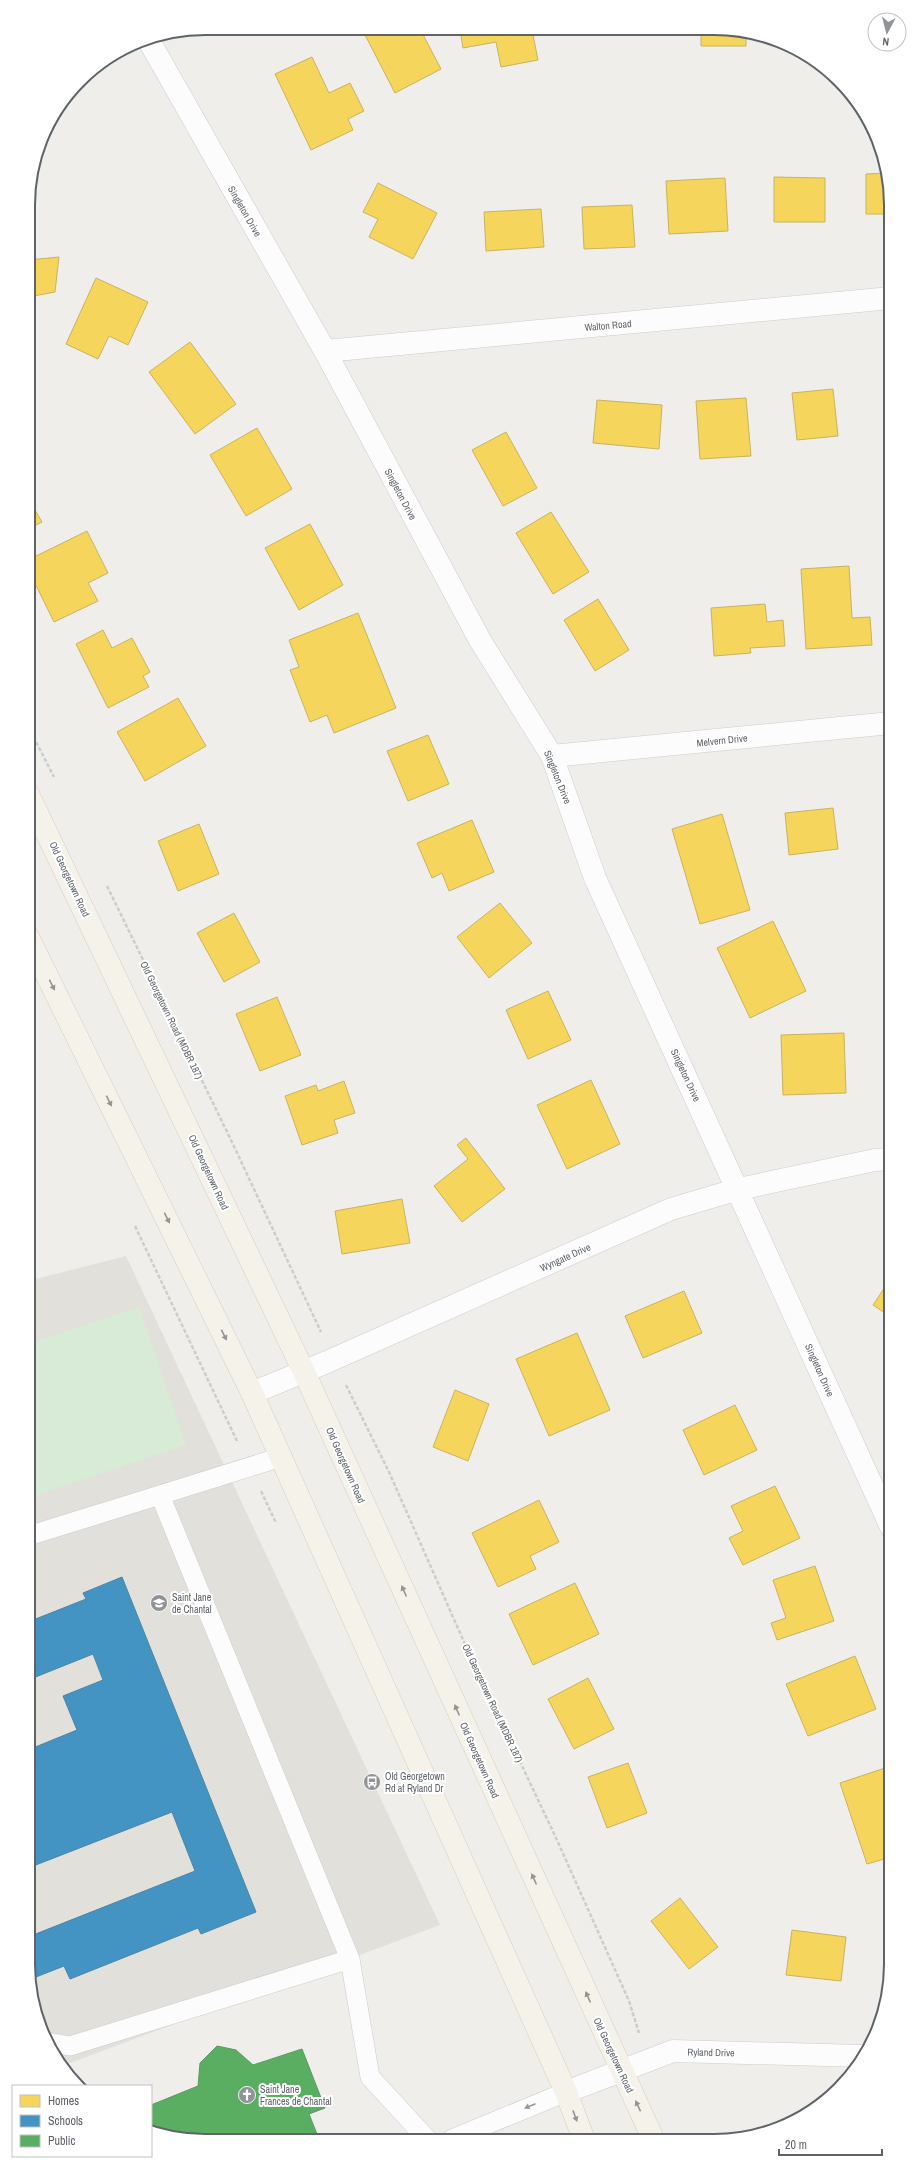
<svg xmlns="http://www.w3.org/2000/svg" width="919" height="2169" font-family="'Archivo Narrow',sans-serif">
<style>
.education{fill:#e2e0da}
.pitch{fill:#d8ebd6}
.homes{fill:#f6d55c;stroke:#c9b360}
.schools{fill:#4393c3;stroke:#4b85a8}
.public{fill:#5aae61;stroke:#5c9863}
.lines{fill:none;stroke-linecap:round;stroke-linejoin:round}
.lane-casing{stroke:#cbcccc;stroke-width:20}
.street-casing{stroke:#cbcccc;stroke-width:23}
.primary-casing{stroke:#d7ceb8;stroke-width:23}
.path{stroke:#cacfcc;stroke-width:2.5;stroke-dasharray:4 2;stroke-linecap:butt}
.lane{stroke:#fdfcfc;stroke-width:19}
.street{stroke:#fdfcfc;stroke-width:22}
.primary{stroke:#f4f2e9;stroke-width:22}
.oneway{fill:#939595}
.oneway2{fill:#96999c}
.labels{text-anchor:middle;stroke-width:4;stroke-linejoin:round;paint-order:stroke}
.street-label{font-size:10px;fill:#5f6368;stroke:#fff}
.poi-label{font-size:10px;fill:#5f6368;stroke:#fff;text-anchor:start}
.rim{fill:none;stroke:#5f6368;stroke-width:2}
</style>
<rect width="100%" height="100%" fill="#efeeea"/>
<path class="education" d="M126 1256 440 1925 62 2066 52 2053 34 2010 28 1964V1281Z"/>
<path class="pitch" d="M139 1307 186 1445 28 1498V1344Z"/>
<path class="homes" d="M366 29H420L441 69 395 93 363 31Z
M460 30H532L538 60 501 67 496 42 463 48Z
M701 31H746V46H701Z
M312 57 329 93 350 83 364 111 348 119 353 130 311 150 275 74Z
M887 173 891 214H866V174Z
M774 177 825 178V222H774Z
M725 178 728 231 669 234 666 181Z
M378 183 437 213 413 259 369 237 378 219 363 212Z
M632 205 635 247 584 249 582 207Z
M541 209 544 247 486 251 484 212Z
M59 257 55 292 28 297V260Z
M96 278 148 302 128 345 109 336 98 359 66 344Z
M190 342 236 404 195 434 149 372Z
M833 389 838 436 797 440 792 393Z
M746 398 751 456 700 459 696 401Z
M597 400 662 405 659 449 593 443Z
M257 428 292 489 246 516 210 455Z
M506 432 537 488 503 506 472 450Z
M28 498 42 522 28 529Z
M551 512 589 572 553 594 516 533Z
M310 524 343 585 299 610 265 548Z
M87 531 108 573 88 583 98 601 54 622 28 569V560Z
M849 566 852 618 870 617 872 645 806 649 801 569Z
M598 599 629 650 595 671 564 620Z
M765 604 767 622 783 620 785 646 750 648 751 653 714 656 711 608Z
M358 613 396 708 334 733 327 715 310 722 290 670 299 667 289 640Z
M103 630 112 648 132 638 150 672 143 676 149 687 108 708 76 644Z
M178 698 206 746 145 781 117 732Z
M428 735 449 784 408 801 387 751Z
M887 803H891V844H890Z
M833 808 838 849 789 855 785 813Z
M722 814 750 910 700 924 672 829Z
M472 820 494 872 449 891 442 873 432 878 417 843Z
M199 824 219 874 178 891 158 841Z
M500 903 532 943 489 978 457 937Z
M234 913 260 962 224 982 197 933Z
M773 921 806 991 750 1018 717 948Z
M548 991 571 1040 528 1059 506 1010Z
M277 997 301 1055 260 1071 236 1014Z
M844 1033 846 1093 783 1095 781 1035Z
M591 1080 620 1144 567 1169 537 1105Z
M344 1081 355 1113 334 1120 338 1133 302 1145 285 1096 316 1085 318 1091Z
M466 1138 505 1189 462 1222 434 1186 468 1159 457 1145Z
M402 1199 410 1243 342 1254 335 1211Z
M28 1246 33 1261 28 1263Z
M891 1278V1317L873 1305Z
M684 1291 702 1333 643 1358 625 1316Z
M577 1333 610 1410 549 1436 516 1359Z
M455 1390 489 1404 468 1461 433 1447Z
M735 1405 757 1450 704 1475 683 1430Z
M775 1486 800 1538 743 1565 729 1538 743 1531 731 1506Z
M539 1500 559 1542 530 1556 536 1569 498 1587 472 1533Z
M815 1566 834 1621 777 1640 771 1623 786 1618 773 1580Z
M575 1583 599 1634 533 1665 509 1614Z
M855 1656 876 1709 808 1736 786 1684Z
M588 1678 614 1729 574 1749 548 1699Z
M628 1763 647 1813 607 1828 588 1777Z
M891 1766V1857L867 1864 840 1783Z
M680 1898 718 1947 689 1969 651 1921Z
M792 1930 846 1937 841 1981 786 1975Z
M756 2128 772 2130 756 2136Z"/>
<path class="schools" d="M122 1577 256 1912 201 1934 198 1928 70 1979 64 1966 36 1977 28 1958V1937L195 1871 172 1812 28 1868V1750L77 1730 63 1696 103 1680 93 1654 28 1680V1622L86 1599 83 1593Z"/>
<path class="public" d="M886 360H891V408Z
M217 2046 236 2050 253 2065 302 2049 325 2108 309 2114 319 2139 171 2138 151 2131V2105L198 2086 200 2063Z"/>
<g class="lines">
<g class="lane-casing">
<path id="lane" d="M281 1457 160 1495 350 1959
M28 1536 160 1495
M47 2042 70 2046 350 1959 370 2077 427 2139
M452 2139 566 2092"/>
</g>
<g class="street-casing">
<path id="street" d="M148 39 325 351 481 642 552 756 595 878 891 1527
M325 351 891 298
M552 756 891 723
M252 1393 327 1362 671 1209 739 1189 875 1160 891 1159
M566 2092 673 2051 862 2056"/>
</g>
<g class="primary-casing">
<path id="primary" d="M28 794 304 1372 654 2141
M28 937 252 1393 566 2092 584 2140"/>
</g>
<path class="path" d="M28 726 54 777
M107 886 231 1140 321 1332
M135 1226 237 1441
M346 1385 389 1472 472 1660 557 1840 629 2001 639 2033
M261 1491 276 1523"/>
<use href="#lane" class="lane"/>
<use href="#street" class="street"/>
<use href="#primary" class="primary"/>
</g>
<defs><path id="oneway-solid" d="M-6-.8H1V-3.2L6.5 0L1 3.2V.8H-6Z"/></defs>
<g class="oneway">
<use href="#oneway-solid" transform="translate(52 985) rotate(64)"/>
<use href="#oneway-solid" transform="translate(109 1101) rotate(64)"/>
<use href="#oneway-solid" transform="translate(167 1218) rotate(64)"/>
<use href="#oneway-solid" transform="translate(224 1335) rotate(64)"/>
<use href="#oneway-solid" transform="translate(404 1591) rotate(-114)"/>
<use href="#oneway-solid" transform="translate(457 1710) rotate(-114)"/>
<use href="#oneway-solid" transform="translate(534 1879) rotate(-114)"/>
<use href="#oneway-solid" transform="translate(588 1997) rotate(-114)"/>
<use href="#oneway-solid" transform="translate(638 2106) rotate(-115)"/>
<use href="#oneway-solid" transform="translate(575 2116) rotate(70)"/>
</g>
<use class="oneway2" href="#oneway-solid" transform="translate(530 2106) rotate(157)"/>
<defs>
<g id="school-disc" transform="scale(0.9)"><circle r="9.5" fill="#919496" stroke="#fff"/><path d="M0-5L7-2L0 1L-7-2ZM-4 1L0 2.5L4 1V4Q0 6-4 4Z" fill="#fff"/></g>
<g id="bus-disc" transform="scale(0.9)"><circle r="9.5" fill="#919496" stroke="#fff"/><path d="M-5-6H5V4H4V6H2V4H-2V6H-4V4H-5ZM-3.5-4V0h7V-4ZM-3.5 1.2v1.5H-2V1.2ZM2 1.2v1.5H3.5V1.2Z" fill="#fff"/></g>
<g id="church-disc" transform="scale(0.9)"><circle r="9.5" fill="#919496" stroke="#fff"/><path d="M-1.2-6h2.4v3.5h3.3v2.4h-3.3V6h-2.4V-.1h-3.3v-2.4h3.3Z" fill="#fff"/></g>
</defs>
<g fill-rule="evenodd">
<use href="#school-disc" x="159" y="1603"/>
<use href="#bus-disc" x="372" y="1782"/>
<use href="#church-disc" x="247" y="2095"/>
</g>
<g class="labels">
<g class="street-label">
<text transform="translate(245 211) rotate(60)" y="4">Singleton Drive</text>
<text transform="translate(608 325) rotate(-5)" y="4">Walton Road</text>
<text transform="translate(401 494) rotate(62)" y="4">Singleton Drive</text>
<text transform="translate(722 740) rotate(-6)" y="4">Melvern Drive</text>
<text transform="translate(558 777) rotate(68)" y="4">Singleton Drive</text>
<text transform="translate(70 879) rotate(65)" y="4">Old Georgetown Road</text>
<text transform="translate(172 1020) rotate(64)" y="4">Old Georgetown Road (MDBR 187)</text>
<text transform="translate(686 1075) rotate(65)" y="4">Singleton Drive</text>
<text transform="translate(209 1172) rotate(65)" y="4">Old Georgetown Road</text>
<text transform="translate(565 1257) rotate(-24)" y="4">Wyngate Drive</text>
<text transform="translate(820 1370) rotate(66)" y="4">Singleton Drive</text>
<text transform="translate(346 1465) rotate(66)" y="4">Old Georgetown Road</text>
<text transform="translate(493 1703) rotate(65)" y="4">Old Georgetown Road (MDBR 187)</text>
<text transform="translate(480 1760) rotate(66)" y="4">Old Georgetown Road</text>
<text transform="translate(711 2052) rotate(1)" y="4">Ryland Drive</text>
<text transform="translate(614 2055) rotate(65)" y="4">Old Georgetown Road</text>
</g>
<g class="poi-label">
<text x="172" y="1601">Saint Jane<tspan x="172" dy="12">de Chantal</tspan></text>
<text x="385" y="1780">Old Georgetown<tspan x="385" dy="12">Rd at Ryland Dr</tspan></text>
<text x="260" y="2093">Saint Jane<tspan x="260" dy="12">Frances de Chantal</tspan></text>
</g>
</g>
<path d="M0 0H919V2169H0ZM205 35H714A170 170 0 0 1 884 205V1964A170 170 0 0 1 714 2134H205A170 170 0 0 1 35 1964V205A170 170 0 0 1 205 35Z" fill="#fff" fill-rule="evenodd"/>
<path class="rim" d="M205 35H714A170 170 0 0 1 884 205V1964A170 170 0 0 1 714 2134H205A170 170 0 0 1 35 1964V205A170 170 0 0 1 205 35Z"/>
<rect x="12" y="2085" width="140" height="72" fill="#ffffff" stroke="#bfc1c3"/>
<rect x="20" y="2095" width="20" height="12" fill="#f6d55c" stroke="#bfc1c3"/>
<text x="48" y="2105" font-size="12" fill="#5f6368">Homes</text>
<rect x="20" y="2115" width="20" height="12" fill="#4393c3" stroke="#bfc1c3"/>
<text x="48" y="2125" font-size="12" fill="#5f6368">Schools</text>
<rect x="20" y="2135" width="20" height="12" fill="#5aae61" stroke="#bfc1c3"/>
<text x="48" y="2145" font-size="12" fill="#5f6368">Public</text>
<g transform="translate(887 32) rotate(187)"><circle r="19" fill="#ffffff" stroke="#bfc1c3"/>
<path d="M0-3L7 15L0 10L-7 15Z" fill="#919496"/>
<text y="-6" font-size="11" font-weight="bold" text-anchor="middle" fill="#5f6368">N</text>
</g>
<path d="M779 2149v6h103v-6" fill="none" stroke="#5f6368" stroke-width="2"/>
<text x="785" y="2149" font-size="12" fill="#5f6368" stroke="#ffffff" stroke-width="3" paint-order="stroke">20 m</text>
</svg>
